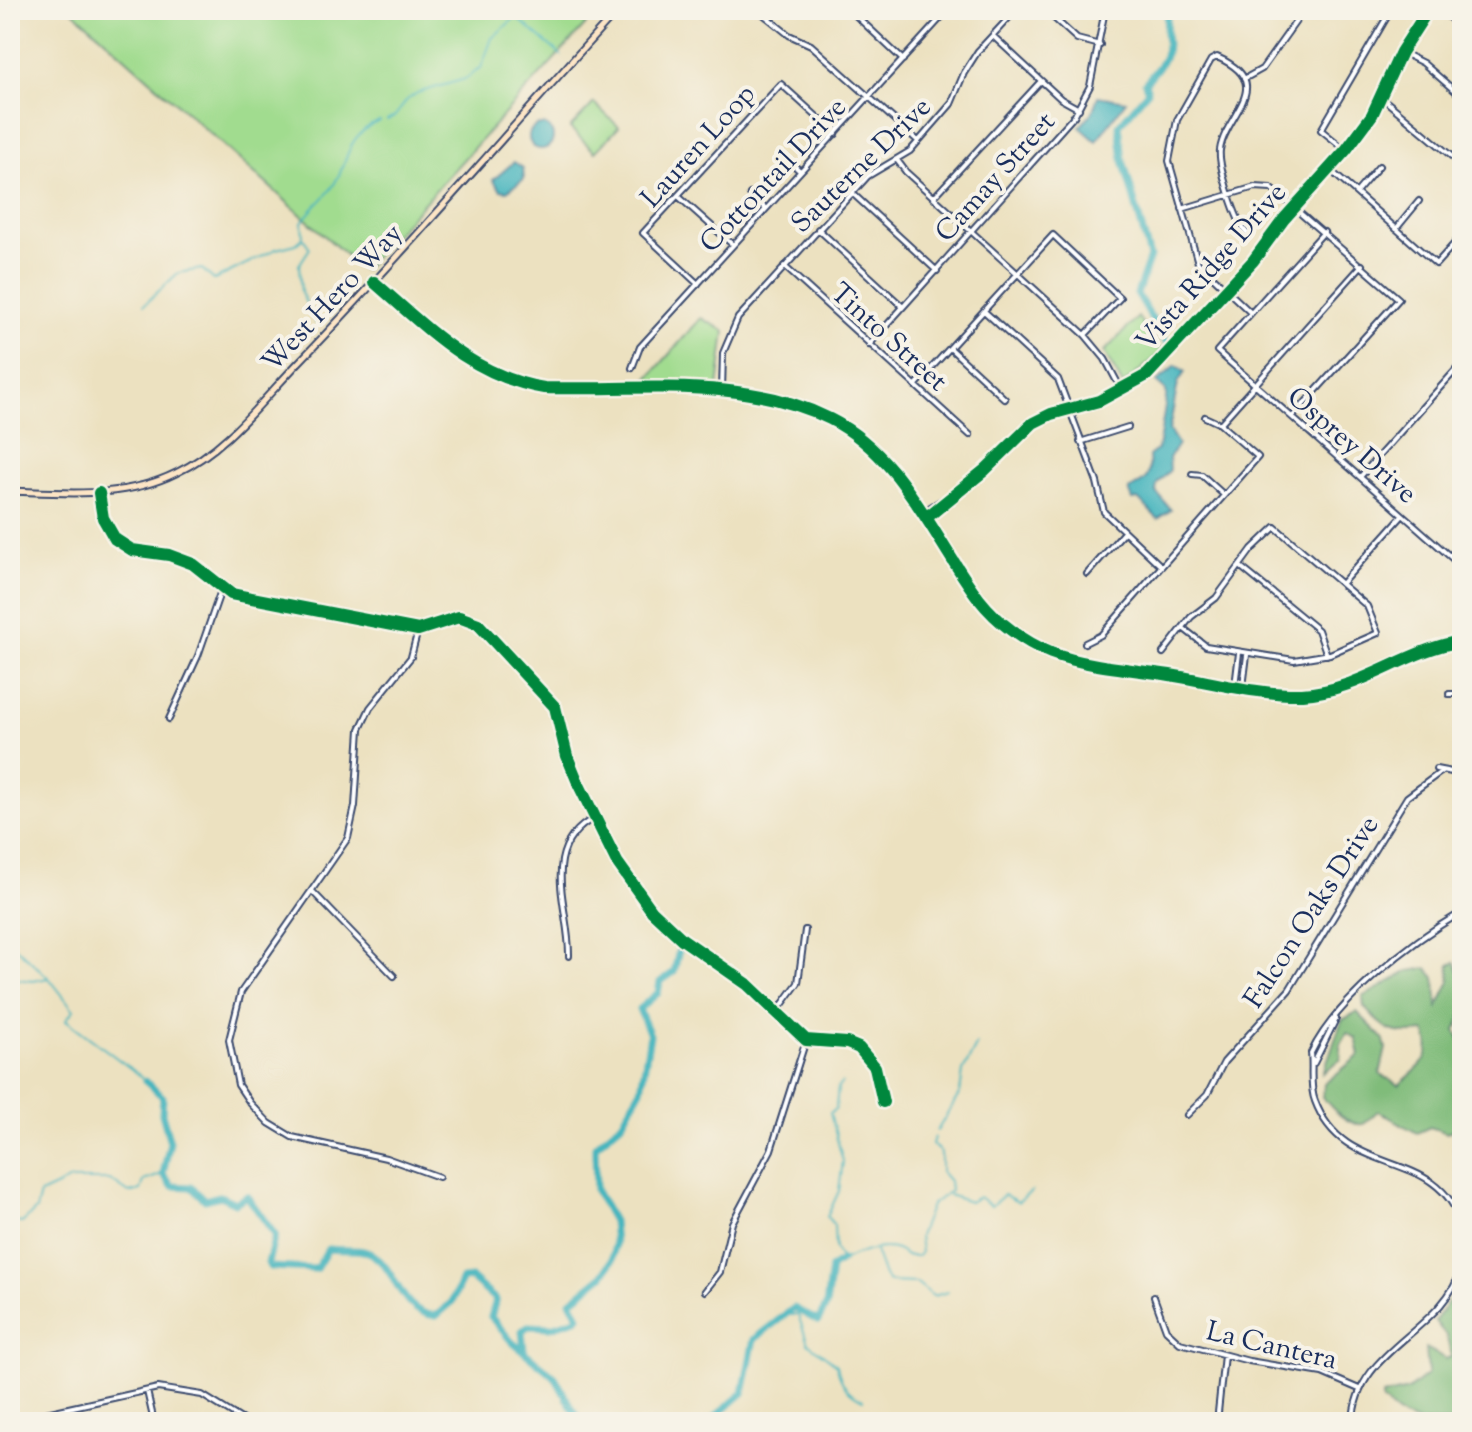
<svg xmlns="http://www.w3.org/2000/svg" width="1472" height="1432" font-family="'Sorts Mill Goudy',serif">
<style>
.green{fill:#a1dc8f;stroke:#5e8676;stroke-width:2}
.forest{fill:#80bc7a;stroke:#4e766c;stroke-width:2}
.water{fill:#46b5be;stroke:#30728e;stroke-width:2}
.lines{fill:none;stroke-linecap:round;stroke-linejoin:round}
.stream{stroke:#46b5be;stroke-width:2}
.river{stroke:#46b5be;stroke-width:7}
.street-casing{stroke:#3a4a6d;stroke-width:8}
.secondary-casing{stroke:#3a4a6d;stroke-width:9}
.street{stroke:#fff;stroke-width:4}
.secondary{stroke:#fde5c5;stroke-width:5}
.cycleway-casing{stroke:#f7f3e8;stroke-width:17}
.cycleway{stroke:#00873e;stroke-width:12}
.labels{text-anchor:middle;stroke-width:8;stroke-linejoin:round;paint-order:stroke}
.street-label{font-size:28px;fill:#1b2f5e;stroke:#f7f3e8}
</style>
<rect width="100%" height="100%" fill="#f7f3e8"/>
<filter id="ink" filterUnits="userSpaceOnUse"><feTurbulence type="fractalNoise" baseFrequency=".0125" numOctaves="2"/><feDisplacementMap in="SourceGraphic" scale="16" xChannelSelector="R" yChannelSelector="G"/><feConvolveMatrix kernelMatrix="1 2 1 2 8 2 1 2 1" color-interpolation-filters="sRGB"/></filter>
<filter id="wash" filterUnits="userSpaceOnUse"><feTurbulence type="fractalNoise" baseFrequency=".006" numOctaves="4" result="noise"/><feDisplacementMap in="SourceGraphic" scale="32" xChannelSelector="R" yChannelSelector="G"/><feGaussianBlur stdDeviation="1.8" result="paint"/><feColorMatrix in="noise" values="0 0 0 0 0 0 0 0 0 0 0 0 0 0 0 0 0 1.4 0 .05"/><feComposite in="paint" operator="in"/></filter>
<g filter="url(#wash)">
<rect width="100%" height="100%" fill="#ece1c0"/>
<path class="green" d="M72 10H599L363 270Z
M594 103 619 127 595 152 570 128Z
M1138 317 1162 352 1123 385 1104 352Z
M701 318 725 331 718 387H651L645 382Z"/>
<path class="forest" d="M1455 962C1465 980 1467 1012 1456 1030L1462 1043V1159L1456 1156 1454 1148 1460 1139 1451 1130 1447 1133 1430 1127 1417 1133 1378 1111C1373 1114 1369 1122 1363 1124 1348 1126 1331 1108 1323 1097L1324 1084 1360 1055 1356 1038 1347 1033 1340 1045 1341 1059 1323 1073 1342 1020 1357 1012 1383 1038 1386 1048 1380 1074 1399 1085C1418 1068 1437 1058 1425 1032 1391 1035 1387 1032 1364 1007L1363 997 1409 971 1427 968 1435 978 1438 1007 1450 981 1449 965Z
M1462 1282V1422H1417L1403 1417 1382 1401V1396L1408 1390 1428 1374 1426 1348 1446 1359 1452 1356 1446 1336 1435 1321Z"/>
<path class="water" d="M1098 96 1126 101 1096 141 1080 127 1093 111Z
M529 137a12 12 0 1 1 24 0a12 12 0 1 1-24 0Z
M514 162 523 168 524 179 507 191 501 190 493 180Z
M1176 365 1185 372 1178 383 1169 430 1178 444 1169 458 1170 470 1157 484 1156 492 1171 510 1158 519 1138 499 1133 500 1129 490C1147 480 1151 478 1149 456L1158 449C1159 442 1168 394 1166 391 1164 388 1159 386 1157 382Z"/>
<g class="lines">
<path class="stream" d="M516 17 561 55
M387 120 395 116 407 100 417 93 465 79 481 68 492 38 516 17 515 10
M144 305 178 273 202 269 214 280 276 249 296 244 303 238
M317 324 301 293 299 265 310 248 303 238 302 222C310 210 323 200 331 189 351 161 343 136 380 121
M10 942 49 978 74 1010 66 1020 142 1077
M10 978 33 981 48 978
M842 1083 838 1087 836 1108 830 1113 843 1161 839 1191 827 1217 834 1225 835 1249 841 1261C860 1253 890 1239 906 1256H918L921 1252 919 1236 931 1205 950 1191 949 1181 941 1172V1153L932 1144 934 1137
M937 1131 960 1093 963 1071 977 1044
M949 1195 969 1202 979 1197 991 1206 1004 1195 1018 1202 1032 1191
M10 1221 22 1223 36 1210 40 1194 70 1180H110L129 1193 141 1190 144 1181 163 1174
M875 1251 884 1276 889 1282 917 1283 933 1296 948 1292
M785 1315H798L808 1343 837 1365C840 1384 848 1393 863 1400"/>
<path class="river" d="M1166 342 1137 294 1150 257 1123 160 1119 125 1148 91 1145 83C1181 42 1160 52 1168 10
M145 1081 163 1097 162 1114 170 1142 163 1174 172 1186 191 1187 205 1200 220 1196 235 1203 247 1196 275 1235 268 1263 270 1267 316 1269 328 1249C342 1251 361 1247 373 1255 399 1272 398 1312 436 1316L452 1302 462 1279 471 1278 496 1300 491 1317 512 1342 555 1377 580 1422
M524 1350 522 1331 528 1326 551 1327 576 1319 579 1316 571 1301 603 1275 612 1260 615 1244 613 1221 596 1191 595 1146 622 1123 641 1089 650 1035 639 1009 658 993 660 982 674 972 679 950
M709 1422 743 1393 754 1339 794 1308 818 1321 826 1306 831 1268 841 1261"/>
</g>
</g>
<g filter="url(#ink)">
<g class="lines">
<g class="street-casing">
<path id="street" d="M758 10 789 35 811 45 918 141
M850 10 903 60
M926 10 938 21
M1045 10 1077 39 1100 45
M1441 10 1462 29
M993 36 1061 99 1079 109
M1401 52 1423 63 1462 97
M1244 79 1262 69 1304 10
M1381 97 1462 165
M1346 150 1321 130 1391 10
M784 156 800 171
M897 160 906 172 1085 335 1105 359 1122 391
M1329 169 1436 264 1462 235
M851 192 937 271
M1356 193 1379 166
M750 194 766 209
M678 196 733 245
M934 197 1041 81
M1182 209 1255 187 1271 188 1399 299 1293 416
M818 229 903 307
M1396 229 1419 201
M1324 232 1217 351 1462 567
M1247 233C1236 223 1218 165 1220 150 1225 114 1278 84 1217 57L1211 60 1177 120 1169 161 1198 263 1251 313
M784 266 970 435
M698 284 643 233 781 84 836 134
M984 311 1058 379 1097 482 1104 512 1161 566
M869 345 1074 116 1090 86 1105 10
M950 348 1005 399
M632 368 640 347 948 10
M915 386 1053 235 1120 298 1085 335
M722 391 723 353 738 318 868 176 910 151 951 104 964 73 978 51 1016 10
M1220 424 1362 265
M1080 442 1128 427
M1192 474 1202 475 1224 495
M1360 477 1462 363
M99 493 103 518 115 539 132 550 169 555 193 564 231 594 418 630 459 617 478 624 555 707 567 756 579 785 617 862 652 911 682 939 747 984 806 1040 847 1043 859 1048 875 1067 883 1102
M1450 556 1462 543
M1241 567 1318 630 1327 655
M1087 574 1124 532
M1342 583 1403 515
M418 630 411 657 370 708 360 729 355 806 348 838 241 992 229 1040 238 1085 250 1103 269 1123 292 1137 386 1158 439 1177
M1085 643 1101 635 1258 457 1220 424 1205 417
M1163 653 1191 617 1216 598 1252 549 1275 527 1367 606 1378 633 1330 654 1294 660 1206 646 1183 628
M1235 686 1239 653
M1243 687 1247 655
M1449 694H1462
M169 719 198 656 221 590
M1436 769 1462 774
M313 892 394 976
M1462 912C1412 941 1336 1000 1311 1053 1313 1068 1309 1086 1315 1101 1345 1182 1438 1144 1462 1226
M569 956C570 908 537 847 596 817
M776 1013 798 983 805 930
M1314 1063 1336 1019
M1187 1115 1207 1095 1224 1062 1289 990 1407 797 1442 771
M705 1291 720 1272 732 1223 771 1150 806 1040
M1154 1297 1166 1330 1180 1343 1249 1361 1322 1373 1359 1389
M147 1391 154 1422
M10 1421 158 1388 202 1395 246 1422
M1217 1422 1224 1355
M1353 1422C1355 1348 1443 1333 1462 1267"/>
</g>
<g class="secondary-casing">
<path id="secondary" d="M374 282C426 327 472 376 544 388 638 391 743 375 830 419 902 455 933 538 979 599 997 622 1024 642 1051 653 1088 667 1131 669 1170 675 1213 682 1259 695 1302 694 1360 691 1405 650 1462 641
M10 491C67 493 124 499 176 473 227 449 262 400 301 360 410 247 512 126 618 10
M922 513 958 490
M926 518 985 470 1033 423 1051 414 1099 401 1147 375 1253 261 1284 219 1346 150 1372 115 1401 52 1428 10"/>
</g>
<use href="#street" class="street"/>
<use href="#secondary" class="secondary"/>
<g class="cycleway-casing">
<path id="cycleway" d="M374 282C426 327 472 376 544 388 638 391 743 375 830 419 902 455 933 538 979 599 997 622 1024 642 1051 653 1088 667 1131 669 1170 675 1213 682 1259 695 1302 694 1360 691 1405 650 1462 641
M99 493 103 518 115 539 132 550 169 555 193 564 231 594 418 630 459 617 478 624 555 707 567 756 579 785 617 862 652 911 682 939 747 984 806 1040 847 1043 859 1048 875 1067 883 1102
M926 518 985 470 1033 423 1051 414 1099 401 1147 375 1253 261 1284 219 1346 150 1372 115 1401 52 1428 10"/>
</g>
<use href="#cycleway" class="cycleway"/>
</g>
</g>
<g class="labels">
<g class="street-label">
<text transform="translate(697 145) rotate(-48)" y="10">Lauren Loop</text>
<text transform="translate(860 164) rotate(-44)" y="10">Sauterne Drive</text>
<text transform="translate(772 174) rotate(-47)" y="10">Cottontail Drive</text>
<text transform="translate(994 176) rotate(-48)" y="10">Camay Street</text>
<text transform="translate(1210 266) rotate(-49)" y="10">Vista Ridge Drive</text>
<text transform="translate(331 297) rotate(-47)" y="10">West Hero Way</text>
<text transform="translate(890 336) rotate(42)" y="10">Tinto Street</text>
<text transform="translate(1353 444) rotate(41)" y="10">Osprey Drive</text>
<text transform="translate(1310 911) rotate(-57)" y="10">Falcon Oaks Drive</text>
<text transform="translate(1272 1344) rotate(13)" y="10">La Cantera</text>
</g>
</g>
<rect width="1472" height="1432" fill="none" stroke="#f7f3e8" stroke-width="40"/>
</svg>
